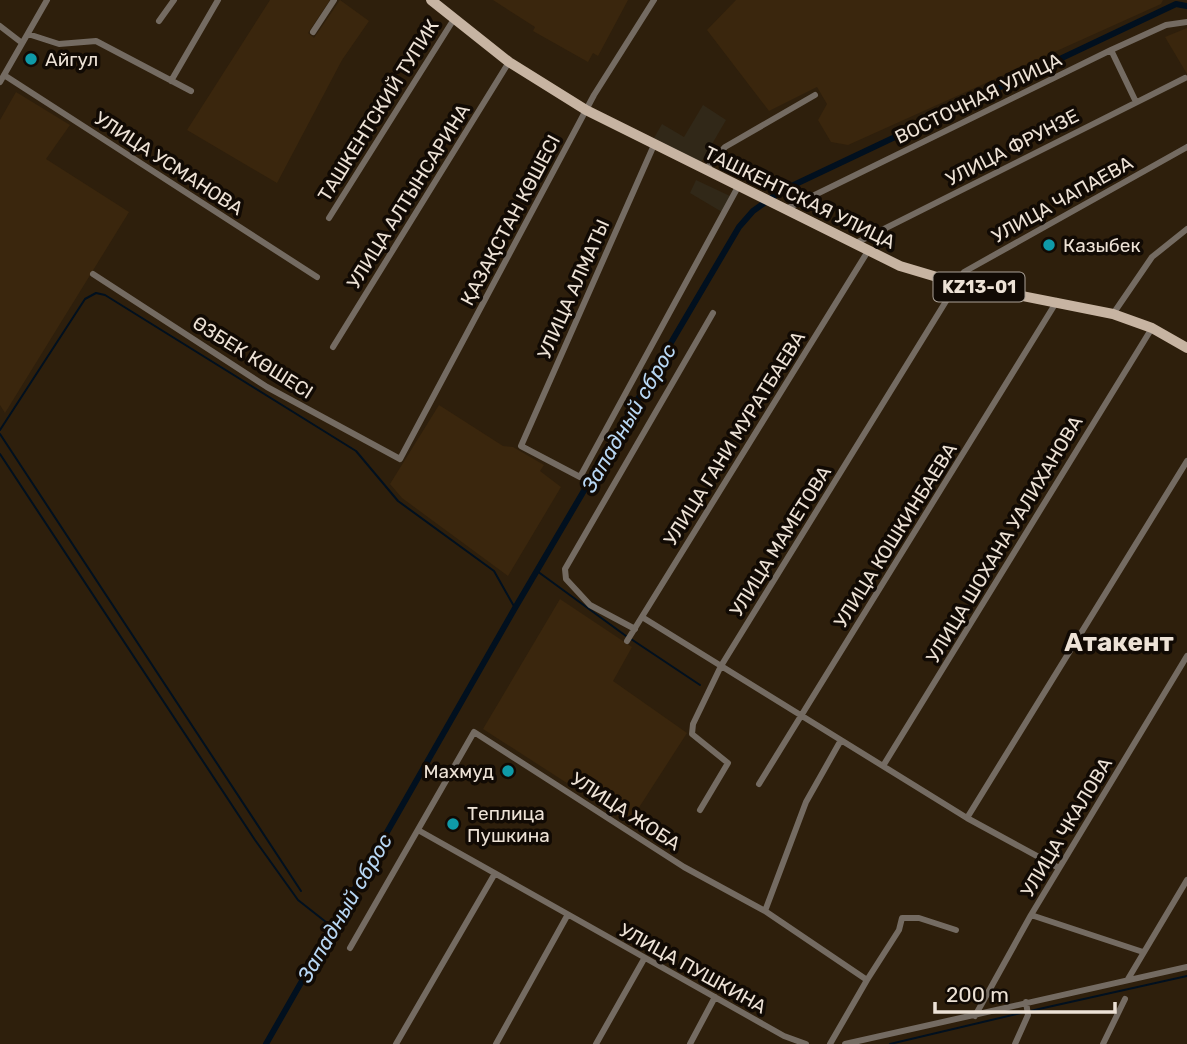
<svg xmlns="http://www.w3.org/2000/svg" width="1187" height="1044" font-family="Rubik,sans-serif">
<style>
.commercial{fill:#312818}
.built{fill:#3a260d}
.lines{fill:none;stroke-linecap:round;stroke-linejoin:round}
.stream{stroke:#01101f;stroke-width:2}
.canal{stroke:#01101f;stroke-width:6}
.street{stroke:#746b62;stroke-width:6}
.primary{stroke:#c7b4a2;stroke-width:10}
.culture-dot{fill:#0f9aa8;stroke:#110a04;stroke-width:2.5}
.labels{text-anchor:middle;stroke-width:7;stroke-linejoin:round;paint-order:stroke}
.shield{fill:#110a04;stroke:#aba197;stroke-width:2}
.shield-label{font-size:18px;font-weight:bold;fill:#ede2d6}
.poi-label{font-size:19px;fill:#ede2d6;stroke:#110a04;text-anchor:start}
.street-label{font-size:19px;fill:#ede2d6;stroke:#110a04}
.water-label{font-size:21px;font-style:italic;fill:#b8d7f4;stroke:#110a04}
.district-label{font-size:26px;font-weight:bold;fill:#ede2d6;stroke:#110a04}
</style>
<rect width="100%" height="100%" fill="#2e1f0c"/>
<path class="commercial" d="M703 105 726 120 701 163 654 138 662 124 684 137Z
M696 180 730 196 722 212 690 193Z"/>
<path class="built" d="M270 0H330L308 33 314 38 340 0 369 21 342 60 277 183 187 130Z
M493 0H628L598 56 593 53 588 62 533 31 535 27Z
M736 0H1163L1161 4 848 145 831 142 818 120 827 104 817 87 769 111 707 30Z
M1187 28V74L1165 37Z
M16 92 70 125 46 159 129 212 5 413 0 405V120Z
M439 405 503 446 513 447 544 465 540 471 561 487 508 576 402 498 390 484Z
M560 599 632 647 613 681 687 733 629 823 483 729Z"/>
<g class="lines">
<path class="stream" d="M0 430 85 299 96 293 105 295 356 451 398 501 494 571 515 608
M0 434 301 891
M0 454 255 840 298 900 331 926
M537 571 626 636
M631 639 700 685
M1030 1011 1187 976
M890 1044 1025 1012"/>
<path class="canal" d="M266 1044 515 608 739 227 753 211 781 191 1176 4 1187 6"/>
<path class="street" d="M159 21 174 0
M0 26 22 43
M313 32 334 0
M28 34 59 44 96 41 191 91
M1111 50 1136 102
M4 75 317 277
M171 81 218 0
M0 82 47 0
M654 145 521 446 580 477 739 185
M706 169 725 147 815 95
M786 209 1111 50 1166 25 1187 22
M329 218 454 19
M856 243 1185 78
M93 274 267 387 400 459 594 95 654 0
M1113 314 1152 257 1187 229
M333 347 509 62
M642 617 967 818 1059 868
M635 629 590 605 566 579 565 569 713 313
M627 641 868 251
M883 766 1152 328
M759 784 1057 301
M700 810 728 763 692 734 693 724 721 666 964 272 1187 147
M967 818 1187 461
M418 830 784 1036 806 1044
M765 911 806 802 841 740
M1031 915 1143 952
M350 948 474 732 684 867 765 911 867 980 830 1044
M1128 979 1187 880
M867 980 899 930 902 918H919L956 930
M975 1016 1031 915 1187 656
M396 1044 494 875
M496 1044 567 916
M596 1044 644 959
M690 1044 715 997
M845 1044 1187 967
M1015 1044 1028 1015 1026 1002
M1103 1044 1125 999"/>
<path class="primary" d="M431 0 509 62 586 110 900 266 957 283 1113 314 1152 328 1187 348"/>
</g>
<g class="culture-dot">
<circle cx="31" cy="59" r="7"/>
<circle cx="1049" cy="245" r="7"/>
<circle cx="508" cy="771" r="7"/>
<circle cx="453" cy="824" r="7"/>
</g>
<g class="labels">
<rect class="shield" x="933.5" y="272.5" width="91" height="29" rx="5"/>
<g class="shield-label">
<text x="979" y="293">KZ13-01</text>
</g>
<g class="poi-label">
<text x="45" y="66">Айгул</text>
<text x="1063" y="252">Казыбек</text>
<text x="494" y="778" text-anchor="end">Махмуд</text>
<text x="467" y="820">Теплица<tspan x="467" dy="22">Пушкина</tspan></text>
</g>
<g class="street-label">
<text transform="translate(978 98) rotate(-26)" y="7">ВОСТОЧНАЯ УЛИЦА</text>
<text transform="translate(378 110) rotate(-58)" y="7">ТАШКЕНТСКИЙ ТУПИК</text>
<text transform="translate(1012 147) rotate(-27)" y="7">УЛИЦА ФРУНЗЕ</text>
<text transform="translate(169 163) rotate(33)" y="7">УЛИЦА УСМАНОВА</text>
<text transform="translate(408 196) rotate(-58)" y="7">УЛИЦА АЛТЫНСАРИНА</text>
<text transform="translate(800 197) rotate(26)" y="7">ТАШКЕНТСКАЯ УЛИЦА</text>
<text transform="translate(1062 199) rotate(-29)" y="7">УЛИЦА ЧАПАЕВА</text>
<text transform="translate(510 220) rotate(-62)" y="7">ҚАЗАҚСТАН КӨШЕСІ</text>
<text transform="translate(573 289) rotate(-66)" y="7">УЛИЦА АЛМАТЫ</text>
<text transform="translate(253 357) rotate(32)" y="7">ӨЗБЕК КӨШЕСІ</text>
<text transform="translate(734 438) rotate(-58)" y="7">УЛИЦА ГАНИ МУРАТБАЕВА</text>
<text transform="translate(895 535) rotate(-58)" y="7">УЛИЦА КОШКИНБАЕВА</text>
<text transform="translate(1004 539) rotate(-59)" y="7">УЛИЦА ШОХАНА УАЛИХАНОВА</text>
<text transform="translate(780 541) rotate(-58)" y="7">УЛИЦА МАМЕТОВА</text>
<text transform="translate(626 811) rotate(33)" y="7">УЛИЦА ЖОБА</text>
<text transform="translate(1066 827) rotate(-59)" y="7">УЛИЦА ЧКАЛОВА</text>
<text transform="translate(693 968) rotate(29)" y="7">УЛИЦА ПУШКИНА</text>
</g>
<g class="water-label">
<text transform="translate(629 418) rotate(-60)" y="7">Западный сброс</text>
<text transform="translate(345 908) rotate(-60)" y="7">Западный сброс</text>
</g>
<g class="district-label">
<text x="1119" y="651">Атакент</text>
</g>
</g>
<path d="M935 1002v10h180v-10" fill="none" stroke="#ede2d6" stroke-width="3.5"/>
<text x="946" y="1002" font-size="21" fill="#ede2d6" stroke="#110a04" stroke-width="5" paint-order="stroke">200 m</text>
</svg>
